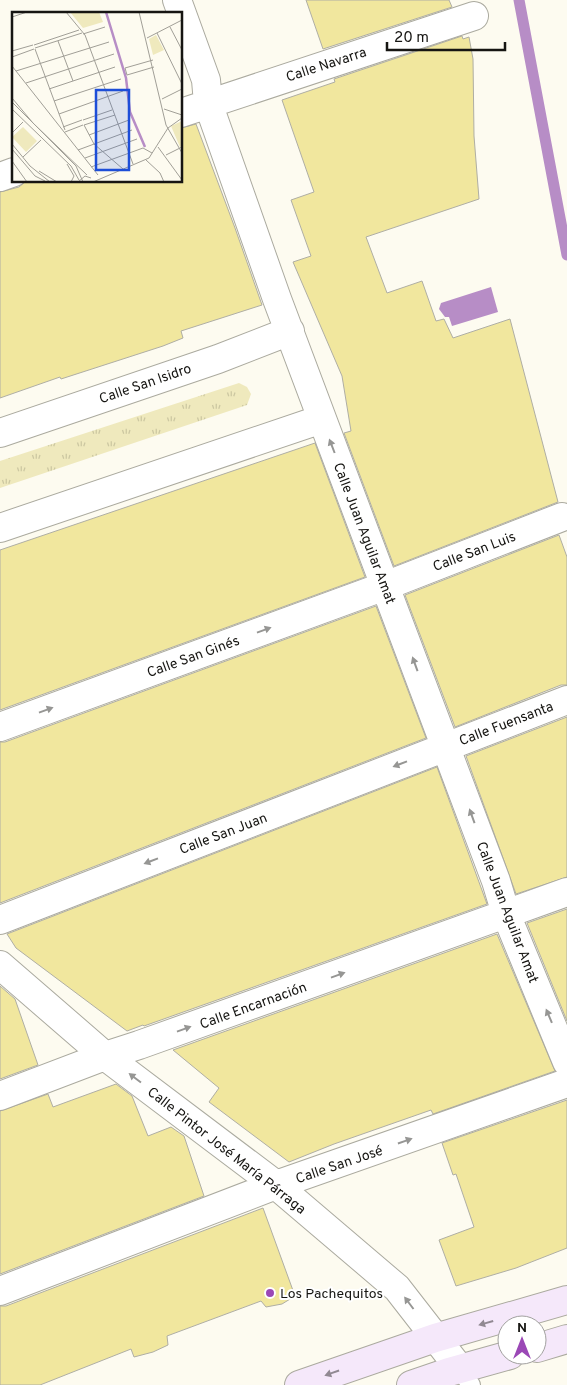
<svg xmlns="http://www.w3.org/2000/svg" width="567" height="1385" font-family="Overpass,sans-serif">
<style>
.grass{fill:url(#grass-tufts)}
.water{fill:#b78dc6}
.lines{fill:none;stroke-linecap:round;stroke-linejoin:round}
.stream{stroke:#b78dc6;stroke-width:11}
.building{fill:#f1e79e;stroke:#afaea4}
.lane-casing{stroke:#abaa9f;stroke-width:20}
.street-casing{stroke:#abaa9f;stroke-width:30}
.secondary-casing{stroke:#abaa9f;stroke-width:30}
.lane{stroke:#fff;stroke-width:18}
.street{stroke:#fff;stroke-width:28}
.secondary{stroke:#f5e8fa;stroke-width:28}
.oneway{fill:#969694}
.oneway2{fill:#918992}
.poi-dot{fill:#9b48b6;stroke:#fff;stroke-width:2}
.labels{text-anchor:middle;stroke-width:4;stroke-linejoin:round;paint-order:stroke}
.street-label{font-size:14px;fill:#161512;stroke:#fff}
.poi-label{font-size:14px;fill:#161512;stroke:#fff;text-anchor:start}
.inset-river{fill:none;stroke:#b78dc6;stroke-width:2.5}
.inset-road{fill:none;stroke:#a19f97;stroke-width:1}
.view{fill:#1d4ed8;fill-opacity:0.15;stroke:#1d4ed8;stroke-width:2.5}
.inset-edge{fill:none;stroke:#161512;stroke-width:2.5}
</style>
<defs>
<pattern id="grass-tufts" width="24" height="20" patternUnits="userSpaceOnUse" patternTransform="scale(1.25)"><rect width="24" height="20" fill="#efe9bd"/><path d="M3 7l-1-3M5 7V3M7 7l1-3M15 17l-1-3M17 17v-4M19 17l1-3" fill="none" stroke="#ccc7a1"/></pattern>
</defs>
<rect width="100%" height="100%" fill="#fdfbf0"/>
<path class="grass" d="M239 383 247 387 251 394 247 405 0 488V461Z"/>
<path class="water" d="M491 287 498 312 452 326 449 317H445L439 309 441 303Z"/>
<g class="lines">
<path class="stream" d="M519 0 567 255"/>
</g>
<path class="building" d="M306 0H449L452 7 323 49Z
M462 36 463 39 469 37 473 59 474 136 479 199 366 237 387 293 422 281 436 321 444 319 453 338 510 319 558 502 394 566 344 433 351 431 342 376 293 262 311 256 291 200 314 192 282 100 335 82 334 79Z
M196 124 235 228 262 305 181 331 183 338 163 346 61 379 60 377 0 398V192L19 187 26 181H181V128Z
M315 443 365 577 0 710V550Z
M559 535 567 557V685H561L455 727 405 595Z
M376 606 426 738 0 903V742H5Z
M567 717V877L516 894 466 756Z
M437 767 487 904 144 1026 143 1025 127 1031 16 948 7 934Z
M567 909V1021L527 923Z
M497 934 555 1071 433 1114 431 1110 334 1144 289 1162 209 1102 219 1088 173 1050Z
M0 986 15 999 38 1065 0 1079Z
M116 1084 132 1096 148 1136 171 1127 184 1136 204 1196 0 1274V1111L48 1094 53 1107Z
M567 1100V1248L516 1268 456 1286 439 1240 474 1227 456 1174 453 1175 442 1143Z
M263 1208 295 1296 282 1304 266 1307 261 1301 167 1336 168 1345 153 1352 134 1357 131 1349 40 1385H0V1306H6Z"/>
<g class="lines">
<g class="lane-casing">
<path id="lane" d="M460 1369 471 1385"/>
</g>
<g class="street-casing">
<path id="street" d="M177 0 206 80 208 103 277 299 496 881 506 914 567 1062
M181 113 474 16
M0 177 14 172
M0 433 218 359 290 331
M0 528 322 419
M0 727 385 586 562 517
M0 920 567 700
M0 965 105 1056 276 1185 397 1288 460 1369
M0 1096 105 1056 139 1045 567 892
M0 1291 276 1185 567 1083"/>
</g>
<g class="secondary-casing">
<path id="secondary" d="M537 1348 567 1339
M299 1385 435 1338 567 1300
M411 1385 449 1372 510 1355"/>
</g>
<use href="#lane" class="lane"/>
<use href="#street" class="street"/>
<use href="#secondary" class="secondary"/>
</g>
<defs><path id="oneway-solid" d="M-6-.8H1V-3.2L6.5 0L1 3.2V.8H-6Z" transform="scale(1.25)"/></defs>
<g class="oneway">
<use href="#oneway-solid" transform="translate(332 446) rotate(-111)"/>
<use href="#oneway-solid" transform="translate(264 630) rotate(-20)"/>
<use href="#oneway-solid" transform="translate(415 664) rotate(-110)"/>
<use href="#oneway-solid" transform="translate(46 710) rotate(-20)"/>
<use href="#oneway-solid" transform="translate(400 764) rotate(159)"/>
<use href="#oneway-solid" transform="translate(472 816) rotate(-110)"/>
<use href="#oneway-solid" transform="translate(151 861) rotate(159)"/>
<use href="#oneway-solid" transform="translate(338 975) rotate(-20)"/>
<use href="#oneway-solid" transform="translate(549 1016) rotate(-113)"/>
<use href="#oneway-solid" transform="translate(184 1029) rotate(-20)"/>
<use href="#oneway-solid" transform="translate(135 1078) rotate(-143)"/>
<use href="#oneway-solid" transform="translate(405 1141) rotate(-19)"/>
<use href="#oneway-solid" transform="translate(409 1303) rotate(-127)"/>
</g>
<g class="oneway2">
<use href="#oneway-solid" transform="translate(486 1323) rotate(164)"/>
<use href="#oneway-solid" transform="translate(332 1373) rotate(161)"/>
</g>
<circle class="poi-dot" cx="270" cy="1293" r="5"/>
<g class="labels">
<g class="street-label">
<text transform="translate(326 64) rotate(-18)" y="5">Calle Navarra</text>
<text transform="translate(145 383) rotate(-19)" y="5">Calle San Isidro</text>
<text transform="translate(365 533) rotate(69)" y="5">Calle Juan Aguilar Amat</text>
<text transform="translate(474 551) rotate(-21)" y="5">Calle San Luis</text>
<text transform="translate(193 656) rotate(-20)" y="5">Calle San Ginés</text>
<text transform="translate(506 723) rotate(-21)" y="5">Calle Fuensanta</text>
<text transform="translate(223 833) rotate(-21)" y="5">Calle San Juan</text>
<text transform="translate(508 912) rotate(69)" y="5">Calle Juan Aguilar Amat</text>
<text transform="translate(253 1005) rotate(-20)" y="5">Calle Encarnación</text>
<text transform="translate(227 1150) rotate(38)" y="5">Calle Pintor José María Párraga</text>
<text transform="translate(339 1164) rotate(-19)" y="5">Calle San José</text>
</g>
<g class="poi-label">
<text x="280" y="1298">Los Pachequitos</text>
</g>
</g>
<g transform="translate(12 12)">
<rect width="170" height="170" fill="#fdfbf0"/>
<path d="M144 23 152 38 141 43 137 27ZM170 109V134L168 135 159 114ZM11 115 25 129 14 140 0 125Z" fill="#efe9bd"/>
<path d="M58 0H87L91 10 71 16Z" fill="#efe9bd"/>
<path class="inset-river" d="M94 0 114 66 118 100 133 135"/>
<path class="inset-road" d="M54 0 73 23 121 152M127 0 154 113 170 141M0 5 15 0M158 15 170 38M145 21 170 72M71 22 93 15M135 26 170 8M46 29 61 69M22 33 67 18M23 36 70 21M23 37 53 118M0 39 21 33M0 45 22 37M141 48 113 56 115 63 142 55M0 54 86 163M4 59 97 30M14 71 102 42M37 77 103 55M0 86 21 111 75 163M150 87 170 77M42 89 109 67M0 90 64 154 71 170M0 97 59 154 67 168M152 97 170 103M47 102 111 79M71 108 100 98M72 113 82 132 111 157M72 113 103 103M51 115 70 108M53 120 71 113M0 121 11 110M77 123 117 108M0 132 18 154 38 170M146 135 170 168M0 137 23 164 33 169M66 138 120 118M154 143 170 135M11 145 29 128M73 146 125 127M134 148 148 161 152 170M0 149 15 170M55 152 62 164 59 170M79 155 131 136 140 141M27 159 45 170M66 170 73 164 79 166M81 170 137 146 156 116 170 106"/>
<path class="view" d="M84 78H117V158H84Z"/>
<rect width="170" height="170" class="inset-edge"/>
</g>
<g transform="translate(522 1340)"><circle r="24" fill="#ffffff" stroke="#a2a1a0"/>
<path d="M0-4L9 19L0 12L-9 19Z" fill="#9b48b6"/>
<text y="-8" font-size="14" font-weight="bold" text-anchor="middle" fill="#161512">N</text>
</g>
<path d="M387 42v8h118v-8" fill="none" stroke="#161512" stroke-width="2.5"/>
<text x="394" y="42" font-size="15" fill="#161512" stroke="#ffffff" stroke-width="4" paint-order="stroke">20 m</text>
</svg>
